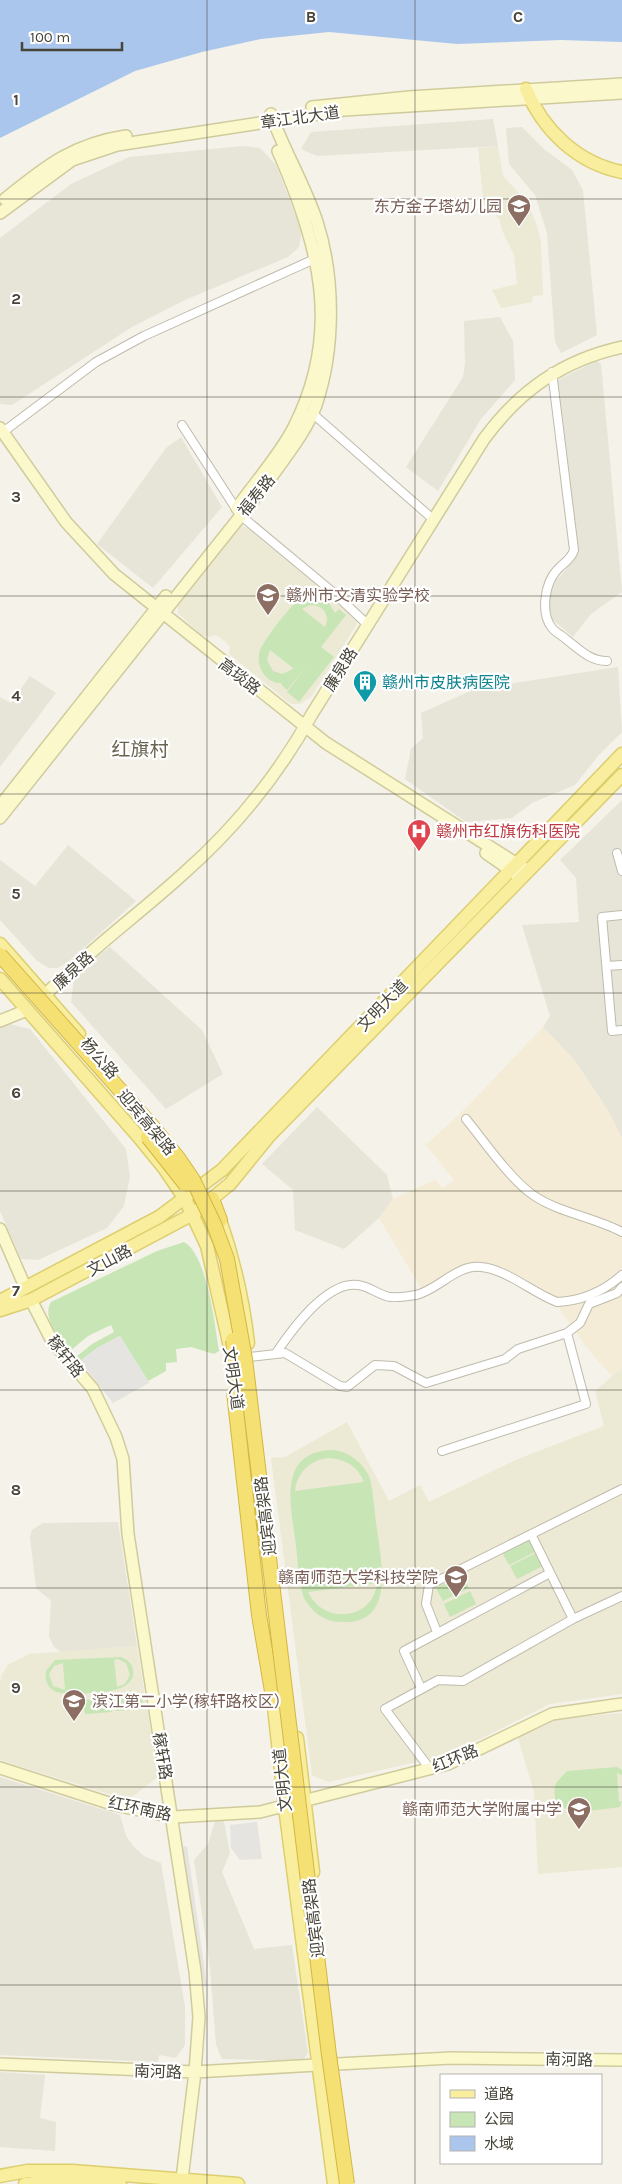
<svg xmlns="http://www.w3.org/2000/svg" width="622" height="2184" font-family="Karla,'Noto Sans SC',sans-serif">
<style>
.residential{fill:#e7e5d8}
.commercial{fill:#f4ecd6}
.education{fill:#ece9d4}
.green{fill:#c7e5b5;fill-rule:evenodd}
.parking{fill:#e5e4e1}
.water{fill:#aac6ec}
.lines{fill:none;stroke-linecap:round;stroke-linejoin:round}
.street-casing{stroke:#bfbbac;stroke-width:10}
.secondary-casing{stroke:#d0cb9c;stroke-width:14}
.primary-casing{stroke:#ddce6e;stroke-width:15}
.highway-casing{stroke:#d4b743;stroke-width:16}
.street{stroke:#fff;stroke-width:8}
.secondary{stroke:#fbf8cc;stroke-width:11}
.primary{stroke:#f8ee9e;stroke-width:12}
.highway{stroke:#f5e073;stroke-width:14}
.highway-bridge-casing{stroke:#d4b743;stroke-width:16;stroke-linecap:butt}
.highway-bridge{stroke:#f5e073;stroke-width:14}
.grid{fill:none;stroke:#474438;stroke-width:1;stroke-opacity:0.55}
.labels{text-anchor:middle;stroke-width:4.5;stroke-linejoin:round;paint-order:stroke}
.street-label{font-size:16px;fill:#474438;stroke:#fff}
.education-label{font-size:16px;fill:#785e54;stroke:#fff;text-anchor:end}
.culture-label{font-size:16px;fill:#0d838f;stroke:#fff;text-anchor:start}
.health-label{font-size:16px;fill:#be3a42;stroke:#fff;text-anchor:start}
.quarter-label{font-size:19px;fill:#696350;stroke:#fff}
.grid-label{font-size:16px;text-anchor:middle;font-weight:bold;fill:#474438;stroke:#fff;stroke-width:4.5;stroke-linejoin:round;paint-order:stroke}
</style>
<rect width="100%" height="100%" fill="#f4f2e9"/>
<path class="residential" d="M493 119 498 146 317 156 301 149 311 132Z
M522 127 544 149 572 170 583 190 597 335 561 353 555 342 547 233 535 195 509 164 506 128Z
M243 146 260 148 276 165 302 232 299 247 288 257 185 300 132 327 12 405 0 404V238L71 184 129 157Z
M500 317 513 341 515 380 481 419 438 491 406 467 463 377 465 363 464 321Z
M596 361 601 364 622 592 591 614 573 637 552 619 549 608V599L556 581 574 560 569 553 571 549 550 384Z
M181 437 222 507 153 588 97 544 166 448Z
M618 667 622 732 598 756 575 785 532 803 512 818 466 822 405 779 411 749 423 738 421 713 475 689Z
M30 676 56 693 0 767V697L11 703Z
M622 800V1138L607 1109 575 1061 543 1027 550 1016 522 925 579 922 576 878 560 860Z
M68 845 136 901 68 962 58 968H49L37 961 0 920V860L35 886Z
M110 947 202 1030 223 1074 166 1109 71 1002 75 971Z
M9 1024 30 1029 126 1149 130 1177 124 1206 107 1228 38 1260 21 1259 0 1211V1027Z
M317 1107 387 1175 393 1199 379 1218 344 1249 295 1230 293 1190 262 1164Z
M118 1522 137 1646 61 1652 54 1647 49 1636 51 1601 36 1588 30 1537 32 1530 43 1523Z
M0 1777 120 1815 126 1836 134 1847 144 1856 161 1863 185 2007V2045L176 2058 159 2055 158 2062 0 2055Z
M215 1821H224L230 1853 222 1872 254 1949 292 1945 308 2053 302 2061 222 2059 216 2045 210 1968 194 1860 208 1844Z
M0 2072 45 2075 40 2118 56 2122 55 2151 0 2147Z"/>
<path class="commercial" d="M543 1027 575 1061 607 1109 622 1138V1368L612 1376 590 1352 547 1291 502 1267 480 1262 422 1290 379 1218 393 1199 435 1180 442 1188 454 1180 426 1145 467 1107Z"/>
<path class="education" d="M498 146 503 176 527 202 536 223 541 242 543 295 533 296 532 302 501 308 492 290 517 284 514 255 502 230 499 218 484 206 478 148Z
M240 526 249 528 356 615 357 624 311 697 300 704H291L229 654 230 647 226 642 216 635 209 637 201 635 178 613V602Z
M622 1368V1694L550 1704 462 1748 434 1758 328 1782 312 1775 271 1458 285 1457 347 1422 389 1501 420 1485 429 1502 518 1459 604 1426 595 1391Z
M137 1646 158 1777 128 1800 0 1760V1685L1 1676 8 1665 29 1654Z
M622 1713V1867L538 1874 534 1792 518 1738 559 1719Z"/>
<path class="green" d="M317 595 327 600 335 613 339 609 346 615 321 647 334 657 299 702 287 692 307 665 287 690 281 684 282 683C265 684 255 665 260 650 265 639 289 607 299 600 305 596 311 595 317 595ZM310 605C323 605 331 615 325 627L302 609ZM270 650 293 668V669L282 674 273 671 267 660Z
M184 1242C207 1254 215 1326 219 1351L214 1354 191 1347 176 1349 177 1362 166 1363V1371L148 1381 120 1336 97 1348 80 1361 76 1357 92 1344 114 1332 111 1325 88 1336 70 1351C61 1339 41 1318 51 1302L157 1251Z
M334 1450C350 1453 361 1461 369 1476 374 1492 374 1512 377 1529 381 1562 396 1625 341 1622 324 1622 312 1612 304 1598 298 1582 298 1562 296 1545 291 1508 276 1450 334 1450ZM327 1458C344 1458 358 1466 364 1482L295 1491C297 1473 309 1461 327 1458ZM377 1583C373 1621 323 1625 308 1592Z
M529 1539 535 1552 509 1565 502 1552Z
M536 1553 543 1566 517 1579 510 1566Z
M462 1575 469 1588 443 1601 436 1588Z
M470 1591 476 1604 450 1617 444 1604Z
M121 1657C128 1660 133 1664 133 1671 136 1697 78 1693 61 1693 50 1691 44 1683 46 1671L55 1660ZM118 1659 126 1663 130 1675 125 1684 117 1687 114 1660ZM63 1663 65 1690 53 1686 49 1674 54 1666Z
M142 1695 143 1709 116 1711 115 1697Z
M111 1698 112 1712 85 1714 83 1700Z
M617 1767 622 1770V1775L617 1773 619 1802 622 1801 620 1807C599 1809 545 1822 556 1783L567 1771Z"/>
<path class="parking" d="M120 1336 149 1383 113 1403 80 1361 97 1348Z
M257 1822 262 1859 240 1860 231 1848 230 1825Z
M187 1846 207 1986 201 1987 181 1847Z"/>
<path class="water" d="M0 0H622V42L561 40 457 44 329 32 261 39 202 52 135 71 0 138Z"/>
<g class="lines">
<g class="street-casing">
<path id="street" d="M552 372 574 550C571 560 563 563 557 570 545 583 540 613 552 628 556 633 563 636 567 640 580 650 590 661 607 661
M312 413 434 520
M182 425 240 515 334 593 367 624
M3 432 96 362 144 336 319 257
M617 853 622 871
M622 915 602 917 612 1031 622 1030
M607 966 622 965
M466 1119C484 1141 510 1179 533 1195 559 1213 594 1217 622 1232
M276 1353C291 1331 327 1280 358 1285 368 1286 376 1293 386 1296 393 1299 408 1296 416 1295 438 1290 457 1264 481 1267 506 1269 533 1293 557 1302 581 1301 604 1291 622 1275
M250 1357 285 1353 340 1386 347 1387 375 1365 394 1366 426 1383 505 1359 518 1349 567 1333 580 1323 589 1304 617 1293 622 1287
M442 1451 586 1404 567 1333
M531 1534 573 1619
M437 1632 426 1604 429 1585 622 1489
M421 1688 404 1651 550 1573
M430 1769 385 1709 438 1680 463 1681 573 1619 622 1596"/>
</g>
<g class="secondary-casing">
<path id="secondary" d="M312 107 409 97 622 84
M5 199C46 166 73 144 126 136
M0 213 72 160 117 145 344 110 622 93
M0 428 66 522 114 574 326 743 528 871
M237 508C255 482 280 455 294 427 343 331 319 244 278 151
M0 806 166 596
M0 818 270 479C286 456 306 432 316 405 335 349 335 278 317 222 305 185 284 151 271 114
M486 853 516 874
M45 995C88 951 138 915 183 874 234 829 279 774 312 714L484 439C520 390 563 360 622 347
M0 1021 27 1010
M0 1229 23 1282
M31 1300 52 1341 93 1389 116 1437 123 1459 128 1534 195 1971 199 2017 195 2072 182 2179
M0 1768 115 1805 173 1817 260 1812 448 1764 552 1714 622 1704
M0 2064 195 2072 317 2065
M337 2064 451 2058 622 2060"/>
</g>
<g class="primary-casing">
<path id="primary" d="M526 89C543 130 577 163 622 172
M0 944 79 1034
M0 979 138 1136 164 1168 185 1199 207 1246 231 1351
M220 1220C234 1260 243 1300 248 1343
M0 1301 159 1217 222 1170 622 754
M0 1310 31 1300 193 1214 230 1184 269 1136 622 775
M272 1689 285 1807 334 2184
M297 1738 313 1872
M0 2176 27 2171H72L238 2184
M25 2184 71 2179 120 2184"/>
</g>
<g class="highway-casing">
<path id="highway" d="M212 1199 220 1220
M259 1615 273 1697"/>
</g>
<use href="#street" class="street"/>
<use href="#secondary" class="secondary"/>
<use href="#primary" class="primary"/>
<use href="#highway" class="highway"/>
<g class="highway-bridge-casing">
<path id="highway-bridge" d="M0 955 152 1126 178 1158 193 1180 214 1224 227 1259 245 1359 329 2055 347 2184
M148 1137 186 1185
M233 1340 241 1403
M234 1392 259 1615"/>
</g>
<use href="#highway-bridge" class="highway-bridge"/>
</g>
<path class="grid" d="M207 0V2184M415 0V2184M0 199H622M0 397H622M0 596H622M0 794H622M0 993H622M0 1191H622M0 1390H622M0 1588H622M0 1787H622M0 1985H622"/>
<defs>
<g id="school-pin" transform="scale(1.25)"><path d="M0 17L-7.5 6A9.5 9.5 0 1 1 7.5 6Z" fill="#8d6e63" stroke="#fff"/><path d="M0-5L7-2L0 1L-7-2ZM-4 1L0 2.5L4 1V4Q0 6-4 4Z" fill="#fff"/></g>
<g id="building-pin" transform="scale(1.25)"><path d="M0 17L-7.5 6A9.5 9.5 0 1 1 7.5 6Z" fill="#0f9aa8" stroke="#fff"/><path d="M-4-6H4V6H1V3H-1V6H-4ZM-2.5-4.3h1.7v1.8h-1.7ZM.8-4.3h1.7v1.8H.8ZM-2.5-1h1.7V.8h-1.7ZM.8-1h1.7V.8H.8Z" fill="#fff"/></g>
<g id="hospital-pin" transform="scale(1.25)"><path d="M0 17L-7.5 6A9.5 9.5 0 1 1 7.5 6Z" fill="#e0444e" stroke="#fff"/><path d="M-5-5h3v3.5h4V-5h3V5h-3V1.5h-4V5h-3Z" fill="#fff"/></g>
<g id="university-pin" transform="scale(1.25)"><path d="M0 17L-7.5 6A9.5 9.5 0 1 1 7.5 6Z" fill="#8d6e63" stroke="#fff"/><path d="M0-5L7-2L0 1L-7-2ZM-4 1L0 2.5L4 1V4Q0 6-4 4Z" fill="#fff"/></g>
</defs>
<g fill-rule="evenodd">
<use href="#school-pin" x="519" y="206"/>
<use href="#school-pin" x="268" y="595"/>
<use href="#building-pin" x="365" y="682"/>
<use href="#hospital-pin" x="419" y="831"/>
<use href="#university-pin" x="456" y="1577"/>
<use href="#school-pin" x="74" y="1701"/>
<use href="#school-pin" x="579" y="1809"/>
</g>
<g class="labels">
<g class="street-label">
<text transform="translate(300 117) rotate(-8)" y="6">章江北大道</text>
<text transform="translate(256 495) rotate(-51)" y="6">福寿路</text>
<text transform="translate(340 669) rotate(-58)" y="6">廉泉路</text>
<text transform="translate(240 676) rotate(38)" y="6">高琰路</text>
<text transform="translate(73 970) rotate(-42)" y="6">廉泉路</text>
<text transform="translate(382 1005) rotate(-46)" y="6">文明大道</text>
<text transform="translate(100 1058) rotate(49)" y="6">杨公路</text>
<text transform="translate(147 1122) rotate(50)" y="6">迎宾高架路</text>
<text transform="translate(109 1260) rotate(-28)" y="6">文山路</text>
<text transform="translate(66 1356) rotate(52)" y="6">稼轩路</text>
<text transform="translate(234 1378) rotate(82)" y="6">文明大道</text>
<text transform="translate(265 1516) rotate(-97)" y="6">迎宾高架路</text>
<text transform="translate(163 1756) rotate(81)" y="6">稼轩路</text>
<text transform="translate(455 1758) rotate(-22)" y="6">红环路</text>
<text transform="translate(282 1780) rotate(-96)" y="6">文明大道</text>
<text transform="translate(140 1808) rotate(12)" y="6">红环南路</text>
<text transform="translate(313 1918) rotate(-97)" y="6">迎宾高架路</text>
<text transform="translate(569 2059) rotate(1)" y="6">南河路</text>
<text transform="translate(158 2071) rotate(2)" y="6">南河路</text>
</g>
<g class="education-label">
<text x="502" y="212">东方金子塔幼儿园</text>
<text x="286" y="601" text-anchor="start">赣州市文清实验学校</text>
<text x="438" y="1583">赣南师范大学科技学院</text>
<text x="92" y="1707" text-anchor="start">滨江第二小学(稼轩路校区）</text>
<text x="562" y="1815">赣南师范大学附属中学</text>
</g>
<g class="culture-label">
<text x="382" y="688">赣州市皮肤病医院</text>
</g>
<g class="health-label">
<text x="436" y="837">赣州市红旗伤科医院</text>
</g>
<g class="quarter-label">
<text x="140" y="756">红旗村</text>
</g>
</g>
<g class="grid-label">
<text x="311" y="22">B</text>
<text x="518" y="22">C</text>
<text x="16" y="105">1</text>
<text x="16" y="304">2</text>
<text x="16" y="502">3</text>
<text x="16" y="701">4</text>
<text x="16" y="899">5</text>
<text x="16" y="1098">6</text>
<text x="16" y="1296">7</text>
<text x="16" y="1495">8</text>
<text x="16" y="1693">9</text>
</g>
<rect x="440" y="2074" width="162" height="90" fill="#ffffff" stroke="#b5b4af"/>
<rect x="450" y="2090" width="25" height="8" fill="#f8ee9e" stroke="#b5b4af"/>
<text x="484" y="2099" font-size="15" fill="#474438">道路</text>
<rect x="450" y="2112" width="25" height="15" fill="#c7e5b5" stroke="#b5b4af"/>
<text x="484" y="2124" font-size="15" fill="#474438">公园</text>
<rect x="450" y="2136" width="25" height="15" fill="#aac6ec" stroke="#b5b4af"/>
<text x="484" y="2149" font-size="15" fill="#474438">水域</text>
<path d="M22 42v8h100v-8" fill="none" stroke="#474438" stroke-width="2.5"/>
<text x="30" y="42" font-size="15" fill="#474438" stroke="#ffffff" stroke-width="4" paint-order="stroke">100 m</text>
</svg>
